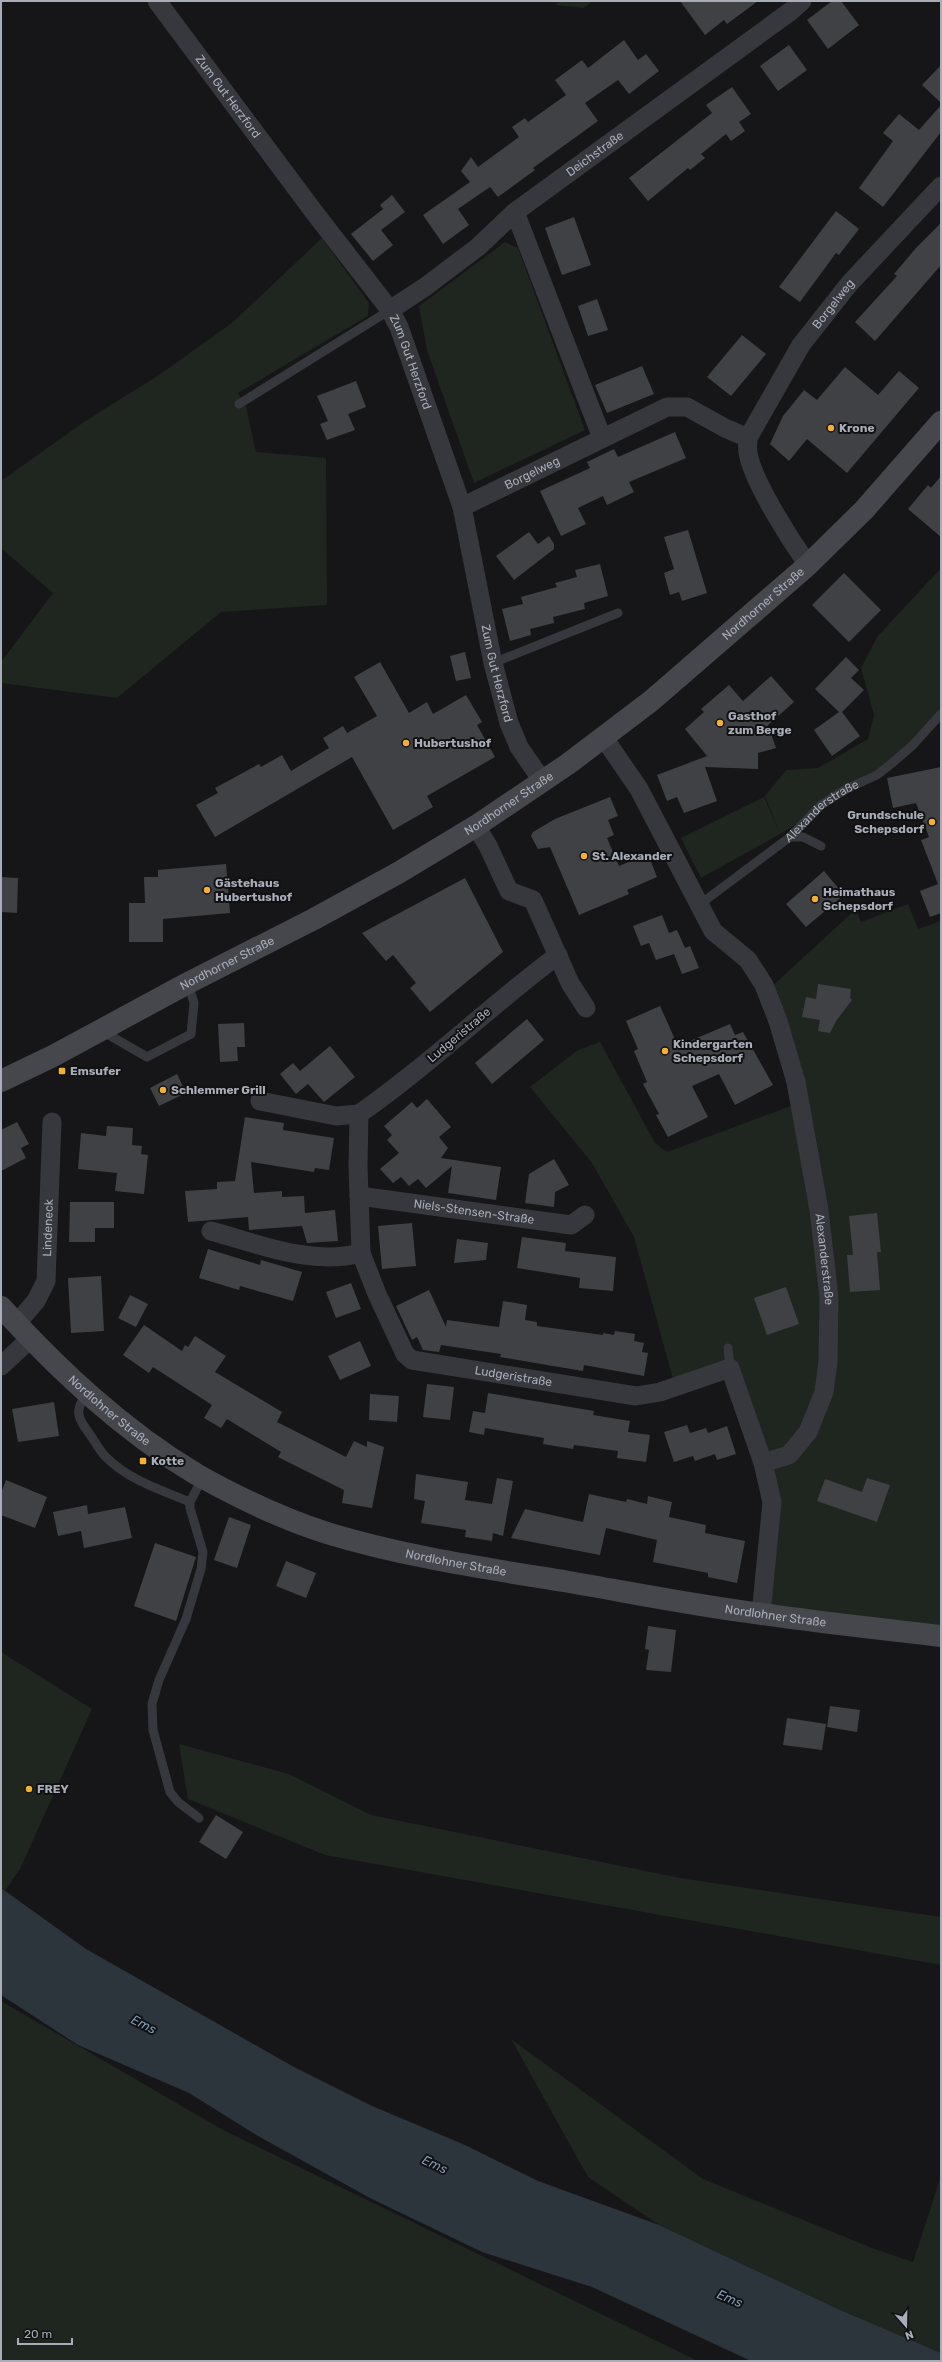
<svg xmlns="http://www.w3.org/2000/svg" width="942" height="2362" font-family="Rubik,sans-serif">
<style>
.green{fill:#1e261f}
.water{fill:#2c353c}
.building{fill:#404145}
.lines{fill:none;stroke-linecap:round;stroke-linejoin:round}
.lane{stroke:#37383d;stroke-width:9}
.street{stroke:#37383d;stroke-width:19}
.secondary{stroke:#45474d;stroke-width:22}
.poi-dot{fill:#f2b134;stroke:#111113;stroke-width:1.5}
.labels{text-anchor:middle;stroke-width:4;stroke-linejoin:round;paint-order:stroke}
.street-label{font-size:12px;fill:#a8adb8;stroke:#111113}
.poi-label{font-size:12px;font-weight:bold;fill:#a8adb8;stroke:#111113;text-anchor:start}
.water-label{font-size:13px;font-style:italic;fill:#7f9bb3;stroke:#111113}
</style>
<rect width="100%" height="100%" fill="#161618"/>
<path class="green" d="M561 1H593L584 8 555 5Z
M322 238 369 303 368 316 238 393 246 407 256 452 326 458 327 605 221 612 117 698 1 683V662L53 593 1 548V481L84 422 162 373 233 322Z
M505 242 518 248 585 430 474 483 427 350 419 306Z
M941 568V719L870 780 780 834 765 796 786 770 818 768 868 739 874 715 861 668 877 637Z
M764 797 780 834 701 878 681 838Z
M908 904 918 929 941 921V1627L767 1610 766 1510 758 1469 722 1364 673 1379 634 1237 592 1163 530 1087 578 1050 600 1042 655 1143 667 1152 791 1106 769 989 856 909 861 922Z
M1 1652 92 1709 20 1869 5 1891 1 1888Z
M179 1744 289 1774 371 1815 680 1878 941 1917V1965L325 1855 188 1799Z
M1 2001 223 2130 698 2361H1Z
M511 2039 703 2179 872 2248 913 2262 941 2176V2353L838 2309 659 2225 588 2177Z"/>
<path class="water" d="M1 1888 86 1949 294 2067 372 2106 465 2145 538 2181 659 2225 838 2309 941 2353V2361H751L592 2287 482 2252 370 2198 258 2136 189 2093 78 2045 1 1995Z"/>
<path class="building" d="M680 1H758L727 24 724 20 705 35Z
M832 1H841L859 25 828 49 807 20Z
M624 40 638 60 646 54 659 71 629 94 618 80 585 103 598 121 533 168 535 170 498 197 490 187 458 209 469 225 443 244 423 215 470 182 461 171 471 157 478 167 519 137 512 127 525 118 528 122 566 95 555 80 582 60 588 68Z
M789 45 807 70 778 91 760 66Z
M941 65V103L922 85Z
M732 87 751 114 739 122 745 131 731 141 726 134 701 154 705 158 690 170 688 168 648 201 629 178 712 113 706 105Z
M941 105V132L883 207 859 188 893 141 883 133 899 114 919 130Z
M392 195 405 212 381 230 393 245 373 261 351 234 383 209 380 205Z
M836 211 859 229 839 255 836 253 800 302 779 287Z
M574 217 591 265 562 275 545 228Z
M941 223V265L875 341 855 322 897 276 894 274 916 248Z
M597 299 608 330 588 336 578 306Z
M742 335 766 354 731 396 707 377Z
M642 366 654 394 607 413 595 385Z
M845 367 878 395 899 371 919 388 847 473 807 439 789 461 770 444 783 416 804 390 817 400Z
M356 381 366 407 348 414 355 430 327 440 320 424 328 421 317 396Z
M675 432 686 458 629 482 634 492 607 505 603 496 578 508 586 524 561 536 540 491 590 468 587 462 614 449 618 457Z
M941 476V537L908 509 928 485 931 488Z
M688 530 707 593 682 601 679 592 670 595 664 573 674 569 664 537Z
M529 532 538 544 549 536 554 544V549L514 580 496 556Z
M600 564 608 596 584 603 585 609 553 617 554 623 530 629 531 635 510 641 502 609 523 604 521 597 557 587 555 583 577 577 575 570Z
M844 573 881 610 849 642 812 605Z
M465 652 471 678 456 681 450 656Z
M846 657 859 670 851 678 864 690 842 712 860 736 832 756 814 730 839 712 815 689Z
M380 662 409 713 427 702 433 714 466 695 482 722 477 725 495 757 427 796 433 807 393 830 352 757 215 837 196 805 218 793 215 788 259 764 261 767 282 755 291 771 329 748 323 738 343 726 347 733 377 716 354 677Z
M771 676 794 702 768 725 776 748 758 753V769L705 767 717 801 684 813 677 797 667 801 657 775 707 756 685 729 704 712 701 709 729 685 743 701Z
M941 767V913L930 917 920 891 938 884 921 840 929 837 916 803 893 808 887 778Z
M610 797 618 816 608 820 614 835 607 838 619 866 648 854 657 877 627 890 629 894 579 915 550 847 538 849 531 836 533 832 555 819Z
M226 864 230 913 163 919V942H129V903H145L144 877H158V870Z
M824 871 844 895 806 927 786 904Z
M1 877 18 878 17 913 1 912Z
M465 878 503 952 430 1012 410 988 416 983 393 955 386 961 362 933Z
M662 915 669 933 677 930 685 948 690 946 699 968 682 974 674 954 656 960 649 943 641 946 633 926Z
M818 984 851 989 850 998 852 1000 836 1021 830 1033 818 1031 820 1020 802 1017 806 997 816 999Z
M660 1006 678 1046 730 1024 735 1035 743 1032 773 1085 735 1105 719 1074 692 1086 708 1117 668 1137 656 1115 659 1114 643 1084 647 1082 634 1051 638 1049 626 1021Z
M527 1019 544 1040 492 1084 475 1063Z
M244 1023 245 1047H237L238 1061 220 1062 218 1024Z
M330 1046 355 1077 324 1102 308 1084 296 1094 280 1074 293 1063 300 1071Z
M177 1074 186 1093 159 1106 150 1088Z
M427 1099 451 1127 439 1137 448 1148 441 1158 501 1167 496 1200 448 1193 452 1166 426 1188 418 1179 409 1186 401 1177 393 1183 380 1169 399 1153 387 1140 392 1135 384 1126 412 1102 417 1108Z
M245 1117 284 1123 283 1130 334 1138 329 1170 315 1168 314 1172 251 1162 254 1193 282 1191V1197L304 1196 305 1213 335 1210 338 1241 307 1243 302 1226 249 1230 248 1217 188 1222 185 1191 217 1189V1182L235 1181Z
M17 1122 29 1144 21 1148 26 1158 1 1171V1130Z
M107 1126 133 1128 132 1145 142 1146 141 1154 148 1155 144 1194 115 1191 117 1173 78 1169 81 1133 106 1136Z
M554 1159 569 1185 555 1192 554 1207 525 1203 529 1174Z
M70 1202H114V1228H95V1242H69Z
M877 1213 881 1252H877L880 1290 850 1292 847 1255H853L849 1216Z
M412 1223 416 1266 382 1269 378 1226Z
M522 1237 566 1243 565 1251 616 1257 613 1291 579 1288 580 1278 517 1268Z
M457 1239 488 1243 486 1260 454 1263Z
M208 1249 260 1265 261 1260 302 1272 293 1301 240 1286 239 1290 199 1278Z
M101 1276 104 1331 71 1333 68 1278Z
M351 1283 361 1309 336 1318 326 1292Z
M786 1287 799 1324 767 1335 754 1298Z
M429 1290 446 1327 447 1320 499 1327 503 1301 527 1305 525 1320 537 1322V1326L603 1335V1333L614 1335 615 1331 635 1334 634 1341 644 1343 642 1352 648 1353 644 1376 584 1365 583 1371 547 1365 500 1357 501 1354 441 1345 439 1352 423 1350 417 1337 412 1340 396 1306Z
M130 1295 148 1304 136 1327 118 1318Z
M144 1325 182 1351 185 1345 188 1347 195 1336 226 1356 215 1372 282 1412 277 1422 346 1457 354 1441 367 1447V1441L384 1447 372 1508 342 1503 344 1490 278 1457 281 1452 227 1419 221 1428 204 1418 212 1405 153 1367 149 1373 123 1355Z
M360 1341 371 1366 340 1380 328 1356Z
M427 1384 454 1387 450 1420 423 1417Z
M488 1393 594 1411 593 1415 630 1421 628 1432 650 1435 646 1462 617 1458 618 1451 574 1445 573 1449 543 1444 544 1438 485 1428 484 1435 469 1432 473 1411 485 1413Z
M370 1394 399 1396 397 1422 369 1420Z
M54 1402 59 1436 18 1442 12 1409Z
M687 1425 690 1433 706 1428 708 1433 727 1426 736 1454 717 1460 715 1454 695 1461 693 1456 674 1462 664 1432Z
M416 1474 468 1482 465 1500 492 1504 497 1478 513 1481 503 1536 493 1533 492 1541 465 1537 466 1530 421 1523 425 1501 414 1499Z
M867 1478 890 1485 877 1522 817 1501 825 1479 862 1492Z
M6 1480 47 1497 35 1528 1 1515V1493Z
M589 1494 626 1502 627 1499 647 1504 648 1496 672 1502 669 1517 706 1525 705 1533 745 1541 737 1583 708 1577V1573L653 1562 657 1540 606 1528 600 1555 511 1538 525 1509 583 1522Z
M87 1505 88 1514 125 1507 132 1538 84 1548 81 1531 58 1536 53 1512Z
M229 1517 251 1525 237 1568 214 1560Z
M155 1543 196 1557 176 1621 134 1606Z
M286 1561 316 1573 306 1598 276 1586Z
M648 1626 676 1630 671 1672 646 1670 649 1650 645 1649Z
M830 1706 860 1710 857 1732 827 1727Z
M787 1718 826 1724 822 1750 783 1745Z
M216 1815 243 1832 226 1859 199 1842Z"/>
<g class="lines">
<g class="lane">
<path d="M239 404 390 310"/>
<path d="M493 663 618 613"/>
<path d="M790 837H803L821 846"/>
<path id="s1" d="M699 905 790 837 821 805 846 789 877 775 891 764 912 746 941 714"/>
<path d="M102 1031 147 1057 191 1034 194 1003 188 983"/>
<path d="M728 1348 730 1368"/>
<path d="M87 1393C73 1412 78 1418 91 1436 96 1443 100 1452 107 1458 129 1480 161 1490 190 1502"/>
<path d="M199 1818 178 1802 170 1792 153 1730 152 1704 159 1680 186 1619 201 1569 203 1552 190 1508V1502L203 1477"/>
</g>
<g class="street">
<path id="s2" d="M157 1 314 212 390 310 399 327 462 507 493 663 509 723 519 747 543 782"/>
<path d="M515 212 602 438"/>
<path id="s3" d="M390 310 425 287 478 247 515 212 791 11 802 1"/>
<path id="s4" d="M462 507 667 407H687L725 428 748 438"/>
<path id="s5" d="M808 565C791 541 753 482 748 453 747 448 748 443 748 438L801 345 849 284 941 186"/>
<path id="s6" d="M604 738 639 789 713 931 748 960 764 985 778 1021 796 1082 819 1210 829 1297 828 1362 824 1392 808 1432 789 1455 763 1463"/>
<path d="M476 826 488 846 509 891 533 900 570 983 586 1008"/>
<path id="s7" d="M558 955C490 1006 429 1065 359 1114L358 1166 361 1253 377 1294 405 1354 412 1360 636 1396 660 1392 730 1368 763 1463 772 1502 761 1614"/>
<path d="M260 1101 336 1116 359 1114"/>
<path id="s8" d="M359 1196 571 1225 585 1215"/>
<path d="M211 1231C259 1244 311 1266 361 1253"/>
<path id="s9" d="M16 1324 36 1301 46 1281 52 1122"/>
<path d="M1 1366 30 1339"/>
</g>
<g class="secondary">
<path id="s10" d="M1 1081 53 1056 188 983 314 919 398 873 476 826 568 764 651 701 808 565 864 510 941 422"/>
<path id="s11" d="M1 1307C59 1370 122 1430 196 1474 237 1497 282 1519 327 1533 405 1557 490 1569 569 1582 633 1593 698 1606 762 1614 822 1623 881 1629 941 1636"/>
</g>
</g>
<g class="poi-dot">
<circle cx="831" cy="428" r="4"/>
<circle cx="720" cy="723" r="4"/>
<circle cx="406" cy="743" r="4"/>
<circle cx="932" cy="822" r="4"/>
<circle cx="584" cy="856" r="4"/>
<circle cx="207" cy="890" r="4"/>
<circle cx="815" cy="899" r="4"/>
<circle cx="665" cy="1051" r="4"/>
<rect x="58" y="1067" width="8" height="8" rx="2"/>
<circle cx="163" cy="1090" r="4"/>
<rect x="139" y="1457" width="8" height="8" rx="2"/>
<circle cx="29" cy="1789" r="4"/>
</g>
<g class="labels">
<g class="street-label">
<text dy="4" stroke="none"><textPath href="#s2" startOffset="119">Zum Gut Herzford</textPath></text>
<text dy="4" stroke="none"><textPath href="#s3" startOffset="258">Deichstraße</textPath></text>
<text dy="4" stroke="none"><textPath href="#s5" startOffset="302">Borgelweg</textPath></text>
<text dy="4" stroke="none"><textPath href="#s2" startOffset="443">Zum Gut Herzford</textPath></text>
<text dy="4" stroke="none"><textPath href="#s4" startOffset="78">Borgelweg</textPath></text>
<text dy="4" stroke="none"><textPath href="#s10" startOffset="903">Nordhorner Straße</textPath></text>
<text dy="4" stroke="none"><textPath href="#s2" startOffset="767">Zum Gut Herzford</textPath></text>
<text dy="4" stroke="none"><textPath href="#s10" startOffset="579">Nordhorner Straße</textPath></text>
<text dy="4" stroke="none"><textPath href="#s1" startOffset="155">Alexanderstraße</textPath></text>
<text dy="4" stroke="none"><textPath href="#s10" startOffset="255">Nordhorner Straße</textPath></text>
<text transform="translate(459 1035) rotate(-40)" y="4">Ludgeristraße</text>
<text dy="4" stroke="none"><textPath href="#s8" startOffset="116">Niels-Stensen-Straße</textPath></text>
<text dy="4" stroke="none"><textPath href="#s9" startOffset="106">Lindeneck</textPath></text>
<text dy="4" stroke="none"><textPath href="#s6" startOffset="579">Alexanderstraße</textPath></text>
<text dy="4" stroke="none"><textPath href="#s7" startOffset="616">Ludgeristraße</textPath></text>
<text dy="4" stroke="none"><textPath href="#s11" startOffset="150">Nordlohner Straße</textPath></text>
<text dy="4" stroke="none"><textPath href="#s11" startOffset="534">Nordlohner Straße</textPath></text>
<text dy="4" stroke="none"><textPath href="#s11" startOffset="858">Nordlohner Straße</textPath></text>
</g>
<g class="poi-label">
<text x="839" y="432">Krone</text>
<text x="728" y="720">Gasthof<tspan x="728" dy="14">zum Berge</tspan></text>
<text x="414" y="747">Hubertushof</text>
<text x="924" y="819" text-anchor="end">Grundschule<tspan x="924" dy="14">Schepsdorf</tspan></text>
<text x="592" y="860">St. Alexander</text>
<text x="215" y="887">Gästehaus<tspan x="215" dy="14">Hubertushof</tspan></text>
<text x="823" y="896">Heimathaus<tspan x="823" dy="14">Schepsdorf</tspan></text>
<text x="673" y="1048">Kindergarten<tspan x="673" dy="14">Schepsdorf</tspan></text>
<text x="70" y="1075">Emsufer</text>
<text x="171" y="1094">Schlemmer Grill</text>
<text x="151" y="1465">Kotte</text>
<text x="37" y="1793">FREY</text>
</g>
<g class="water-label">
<text transform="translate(144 2024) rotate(27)" y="5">Ems</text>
<text transform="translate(435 2164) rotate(25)" y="5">Ems</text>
<text transform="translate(730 2298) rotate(23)" y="5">Ems</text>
</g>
</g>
<rect width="942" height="2362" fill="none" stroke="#a8adb8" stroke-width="4"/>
<g transform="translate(906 2326) rotate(160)" stroke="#111113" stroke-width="3" paint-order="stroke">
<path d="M0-3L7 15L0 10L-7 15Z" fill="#a8adb8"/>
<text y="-6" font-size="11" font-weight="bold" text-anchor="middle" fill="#a8adb8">N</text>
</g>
<path d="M18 2338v6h54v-6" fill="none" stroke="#a8adb8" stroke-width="2"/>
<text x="24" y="2338" font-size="12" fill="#a8adb8" stroke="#111113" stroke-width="3" paint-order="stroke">20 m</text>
</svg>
